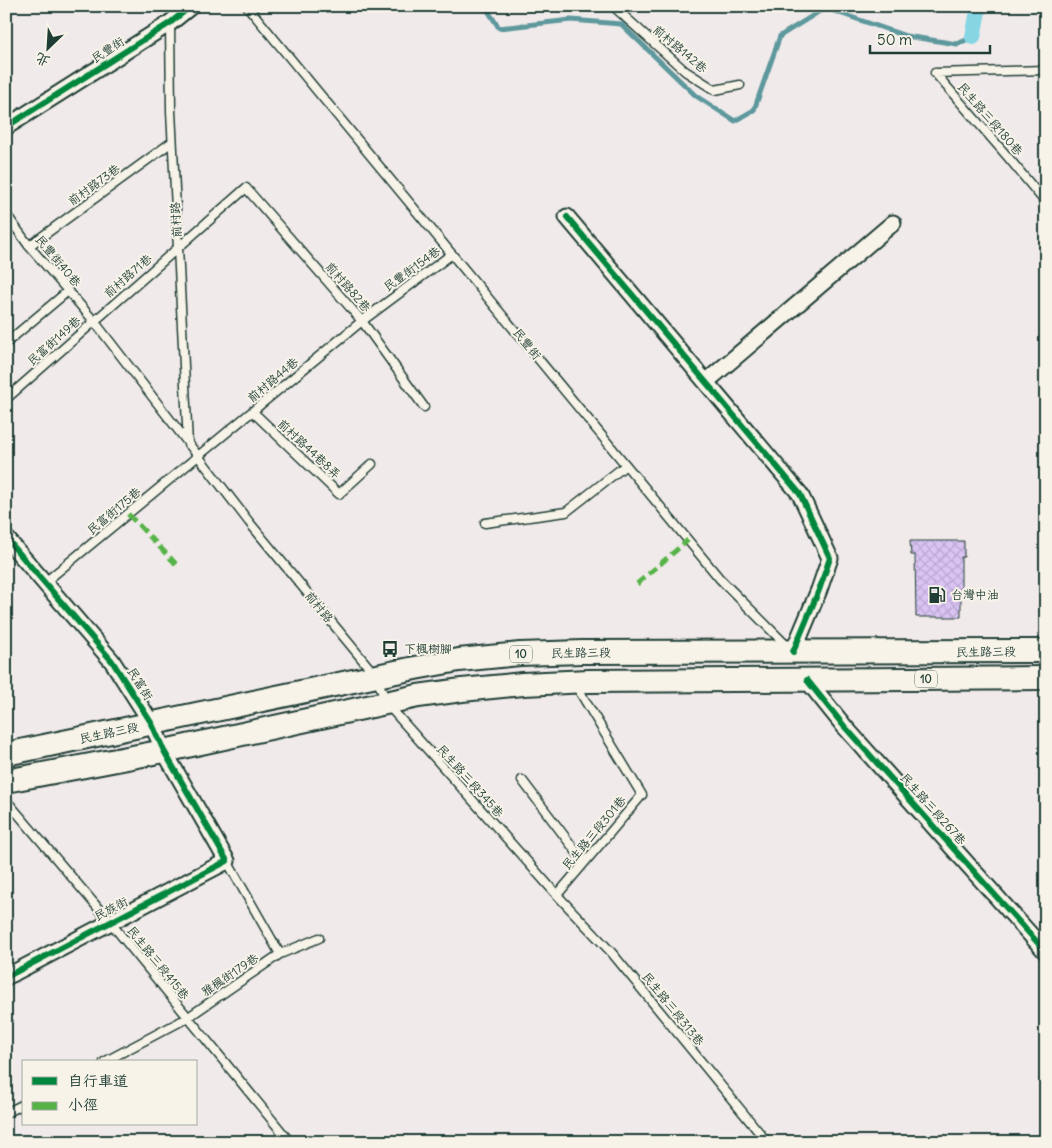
<svg xmlns="http://www.w3.org/2000/svg" width="1052" height="1148" font-family="Delius,'LXGW WenKai TC',sans-serif">
<style>
.lines{fill:none;stroke-linecap:round;stroke-linejoin:round}
.stream{stroke:#5d989d;stroke-width:5}
.canal{stroke:#86d5e3;stroke-width:16}
.building{fill:url(#building-cross-hatch);stroke:#1f3d34}
.service-casing{stroke:#1f3d34;stroke-width:11}
.minor-casing{stroke:#1f3d34;stroke-width:19}
.primary-casing{stroke:#1f3d34;stroke-width:26}
.service{stroke:#f7f3e8;stroke-width:8}
.minor{stroke:#f7f3e8;stroke-width:15}
.primary{stroke:#f7f3e8;stroke-width:22}
.quiet{stroke:#55b346;stroke-width:5;stroke-dasharray:10 5;stroke-linecap:butt}
.cycleway-casing{stroke:#f7f3e8;stroke-width:9}
.cycleway{stroke:#00873e;stroke-width:6}
.labels{text-anchor:middle;stroke-width:4;stroke-linejoin:round;paint-order:stroke}
.shield{fill:#f7f3e8;stroke:#60746a;stroke-width:1}
.shield-label{font-size:11px;font-weight:bold;fill:#1f3d34}
.street-label{font-size:12px;fill:#1f3d34;stroke:#f7f3e8}
.poi-label{font-size:12px;fill:#1f3d34;stroke:#f7f3e8;text-anchor:start}
</style>
<defs>
<pattern id="building-cross-hatch" width="8" height="8" patternUnits="userSpaceOnUse" patternTransform="scale(1.25)"><rect width="8" height="8" fill="#dac4f4"/><path d="M0 0l8 8M0 8l8-8" fill="none" stroke="#bba9d2"/></pattern>
</defs>
<rect width="100%" height="100%" fill="#f1eaea"/>
<filter id="ink" filterUnits="userSpaceOnUse"><feTurbulence type="fractalNoise" baseFrequency=".02" numOctaves="2"/><feDisplacementMap in="SourceGraphic" scale="10" xChannelSelector="R" yChannelSelector="G"/><feConvolveMatrix kernelMatrix="1 2 1 2 8 2 1 2 1" color-interpolation-filters="sRGB"/></filter>
<g filter="url(#ink)">
<g class="lines">
<path class="stream" d="M485 6 499 28 571 20 621 24 696 96 735 121 754 110 780 36 825 8 906 36 957 44 973 37"/>
<path class="canal" d="M973 37 979 6"/>
</g>
<path class="building" d="M910 541H964V557H961V617H916L915 555H911Z"/>
<g class="lines">
<g class="service-casing">
<path id="service" d="M247 6 720 579 787 646
M613 6 685 71 715 90 740 85
M170 24 171 111 188 444
M935 73 1007 156 1046 203
M935 73 1046 70
M6 214 29 246 94 321 249 522 376 676 387 704 557 895 612 953 767 1142
M29 246 172 142
M6 343 68 291
M6 399 246 188 362 321 424 407
M253 412 339 494 372 464
M485 523 566 512 626 465
M44 583 362 321 452 254
M522 780 584 862
M6 800 110 922 290 1142
M227 861 280 954
M557 895 642 795 575 684
M104 1062 187 1018 280 954 319 938
M6 1113 24 1104"/>
</g>
<g class="minor-casing">
<path id="minor" d="M6 127 170 23 191 6
M567 217 800 494 830 558 819 590 793 652
M706 382 893 223
M6 538 112 661 152 724 164 751 227 861 6 977
M807 680 844 726 1046 952"/>
</g>
<g class="primary-casing">
<path id="primary" d="M6 754 415 668 459 660 520 654 582 652 1046 651
M6 781 164 751 418 696 462 690 523 684 589 681 1046 678"/>
</g>
<use href="#service" class="service"/>
<use href="#minor" class="minor"/>
<use href="#primary" class="primary"/>
<path class="quiet" d="M128 514 177 565
M637 584 688 540"/>
<g class="cycleway-casing">
<path id="cycleway" d="M6 127 170 23 191 6
M567 217 800 494 830 558 819 590 793 652
M6 538 112 661 152 724 164 751 227 861 6 977
M807 680 844 726 1046 952"/>
</g>
<use href="#cycleway" class="cycleway"/>
</g>
</g>
<defs>
<g id="fuel-bare" transform="scale(1.35)"><path d="M-5.5-6h7V0h2V4h1.3V-2.5L3-4.5l.8-.8L6-3V5H2.5V1h-1V6h-7ZM-4.2-4.7v3.2H.2V-4.7Z" fill="#1f3d34" stroke="#f7f3e8" stroke-width="2.5" paint-order="stroke"/></g>
<g id="bus-bare" transform="scale(1.35)"><path d="M-5-6H5V4H4V6H2V4H-2V6H-4V4H-5ZM-3.5-4V0h7V-4ZM-3.5 1.2v1.5H-2V1.2ZM2 1.2v1.5H3.5V1.2Z" fill="#1f3d34" stroke="#f7f3e8" stroke-width="2.5" paint-order="stroke"/></g>
</defs>
<g fill-rule="evenodd">
<use href="#fuel-bare" x="937" y="595"/>
<use href="#bus-bare" x="390" y="649"/>
</g>
<g class="labels">
<g class="shield">
<rect x="510" y="645.5" width="22" height="17" rx="4"/>
<rect x="915" y="670.5" width="22" height="17" rx="4"/>
</g>
<g class="shield-label">
<text x="521" y="658">10</text>
<text x="926" y="683">10</text>
</g>
<g class="street-label">
<text transform="translate(680 49) rotate(40)" y="4">前村路142巷</text>
<text transform="translate(108 50) rotate(-33)" y="4">民豐街</text>
<text transform="translate(990 119) rotate(49)" y="4">民生路三段180巷</text>
<text transform="translate(94 185) rotate(-36)" y="4">前村路73巷</text>
<text transform="translate(176 220) rotate(-93)" y="4">前村路</text>
<text transform="translate(58 261) rotate(50)" y="4">民豐街40巷</text>
<text transform="translate(412 269) rotate(-36)" y="4">民豐街154巷</text>
<text transform="translate(128 276) rotate(-41)" y="4">前村路71巷</text>
<text transform="translate(348 287) rotate(49)" y="4">前村路82巷</text>
<text transform="translate(54 341) rotate(-42)" y="4">民富街149巷</text>
<text transform="translate(527 344) rotate(51)" y="4">民豐街</text>
<text transform="translate(273 380) rotate(-40)" y="4">前村路44巷</text>
<text transform="translate(309 449) rotate(43)" y="4">前村路44巷8弄</text>
<text transform="translate(114 511) rotate(-40)" y="4">民富街175巷</text>
<text transform="translate(319 607) rotate(51)" y="4">前村路</text>
<text transform="translate(986 652) rotate(-1)" y="4">民生路三段</text>
<text transform="translate(581 653) rotate(-1)" y="4">民生路三段</text>
<text transform="translate(140 684) rotate(58)" y="4">民富街</text>
<text transform="translate(109 733) rotate(-12)" y="4">民生路三段</text>
<text transform="translate(470 781) rotate(48)" y="4">民生路三段345巷</text>
<text transform="translate(933 809) rotate(48)" y="4">民生路三段267巷</text>
<text transform="translate(594 833) rotate(-50)" y="4">民生路三段301巷</text>
<text transform="translate(111 909) rotate(-28)" y="4">民族街</text>
<text transform="translate(158 963) rotate(51)" y="4">民生路三段415巷</text>
<text transform="translate(230 975) rotate(-34)" y="4">雅楓街179巷</text>
<text transform="translate(673 1009) rotate(51)" y="4">民生路三段313巷</text>
</g>
<g class="poi-label">
<text x="951" y="599">台灣中油</text>
<text x="404" y="653">下楓樹腳</text>
</g>
</g>
<rect width="1052" height="1148" fill="none" stroke="#f7f3e8" stroke-width="25"/>
<rect x="12" y="12" width="1027" height="1123" fill="none" stroke="#1f3d34" stroke-width="2" filter="url(#ink)"/>
<rect x="22" y="1060" width="175" height="65" fill="#f7f3e8" stroke="#a1aaa0"/>
<rect x="32" y="1077" width="25" height="8" fill="#00873e" stroke="#a1aaa0"/>
<text x="68" y="1086" font-size="15" fill="#1f3d34">自行車道</text>
<rect x="32" y="1102" width="25" height="8" fill="#55b346" stroke="#a1aaa0"/>
<text x="68" y="1110" font-size="15" fill="#1f3d34">小徑</text>
<g transform="translate(48 48) rotate(205)" stroke="#f7f3e8" stroke-width="4" paint-order="stroke">
<path d="M0-4L9 19L0 12L-9 19Z" fill="#1f3d34"/>
<text y="-8" font-size="14" font-weight="bold" text-anchor="middle" fill="#1f3d34">北</text>
</g>
<path d="M870 45v8h120v-8" fill="none" stroke="#1f3d34" stroke-width="2.5"/>
<text x="877" y="45" font-size="15" fill="#1f3d34" stroke="#f7f3e8" stroke-width="4" paint-order="stroke">50 m</text>
</svg>
